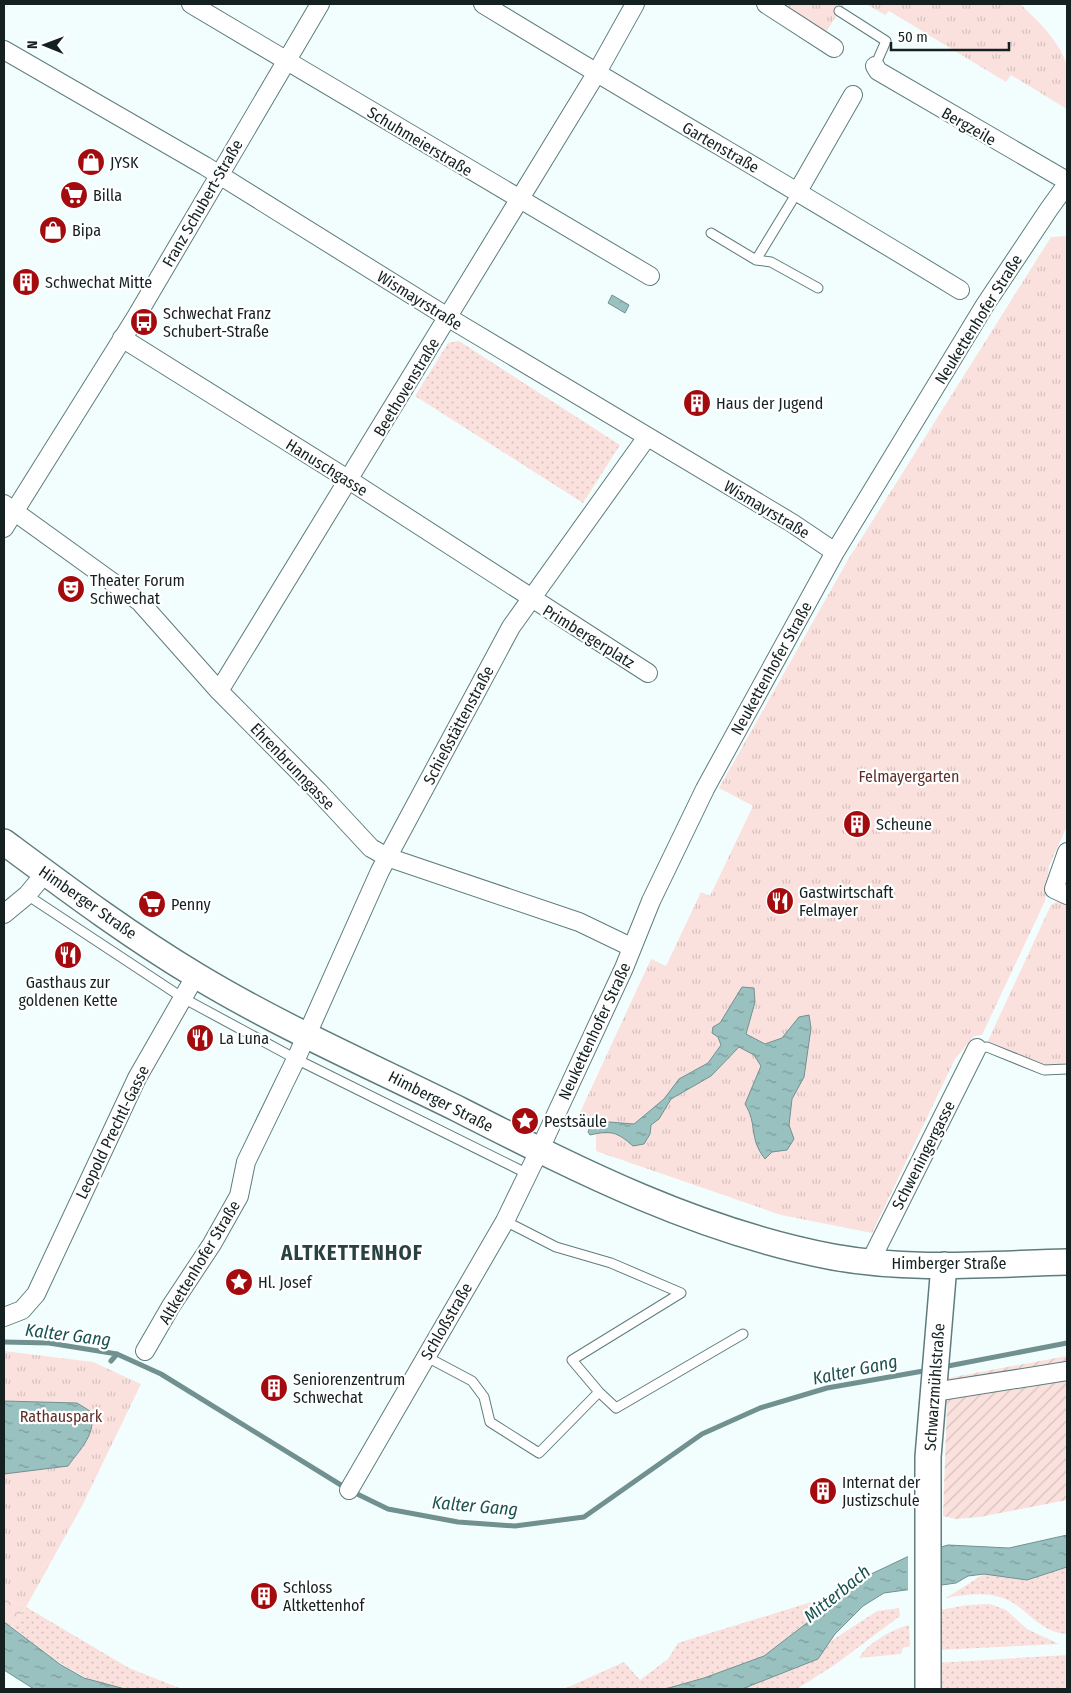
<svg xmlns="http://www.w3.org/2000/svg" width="1071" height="1693" font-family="'Fira Sans Condensed',sans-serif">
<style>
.grass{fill:url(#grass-dots)}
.forest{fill:url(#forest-crowns)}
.park{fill:url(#park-tufts)}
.garden{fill:url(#garden-furrows)}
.water{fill:url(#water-ripples);stroke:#719190}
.pier{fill:#f2fefe}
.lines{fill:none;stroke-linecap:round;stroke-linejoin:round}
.stream{stroke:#719190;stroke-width:5}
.lane-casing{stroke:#5f7c7c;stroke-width:11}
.street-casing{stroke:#5f7c7c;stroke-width:20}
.secondary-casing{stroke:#5f7c7c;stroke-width:28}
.lane{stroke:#fff;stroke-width:9}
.street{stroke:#fff;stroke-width:18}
.secondary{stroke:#fff;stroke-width:25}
.labels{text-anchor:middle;stroke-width:4.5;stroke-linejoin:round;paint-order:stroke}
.street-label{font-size:16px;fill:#152121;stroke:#fff}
.poi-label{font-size:16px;fill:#152121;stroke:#fff;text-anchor:start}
.park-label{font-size:16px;fill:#5f2e28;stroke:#fff}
.water-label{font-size:18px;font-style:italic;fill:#195352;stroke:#fff}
.district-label{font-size:21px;font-weight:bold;letter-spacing:1px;fill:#274241;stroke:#fff}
</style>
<defs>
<pattern id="grass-dots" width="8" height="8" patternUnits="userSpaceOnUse" patternTransform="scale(1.25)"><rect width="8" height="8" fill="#fbe1dd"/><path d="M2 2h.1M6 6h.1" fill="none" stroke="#d6c1bd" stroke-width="1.8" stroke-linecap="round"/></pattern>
<pattern id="forest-crowns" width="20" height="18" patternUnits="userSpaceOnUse" patternTransform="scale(1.25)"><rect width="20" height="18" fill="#fbe1dd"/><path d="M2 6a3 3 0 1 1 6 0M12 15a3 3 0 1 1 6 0" fill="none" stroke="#d6c1bd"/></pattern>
<pattern id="park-tufts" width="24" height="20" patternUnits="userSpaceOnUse" patternTransform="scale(1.25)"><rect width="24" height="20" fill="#fbe1dd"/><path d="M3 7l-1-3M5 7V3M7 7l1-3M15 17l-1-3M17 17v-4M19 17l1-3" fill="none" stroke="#d6c1bd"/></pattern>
<pattern id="garden-furrows" width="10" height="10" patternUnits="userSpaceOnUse" patternTransform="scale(1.25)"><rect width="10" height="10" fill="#fbe1dd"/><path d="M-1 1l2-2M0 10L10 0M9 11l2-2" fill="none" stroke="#d6c1bd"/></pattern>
<pattern id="water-ripples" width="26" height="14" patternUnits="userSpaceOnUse" patternTransform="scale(1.25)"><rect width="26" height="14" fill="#99c1c0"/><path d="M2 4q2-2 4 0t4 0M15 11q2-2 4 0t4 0" fill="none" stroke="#7c9c9c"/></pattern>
</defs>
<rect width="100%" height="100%" fill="#f2fefe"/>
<path class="grass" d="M459 341 620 445 583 503 415 396 448 343Z
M1067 1567V1634C1037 1632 1025 1604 1000 1597 983 1592 963 1595 946 1598L984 1574 1027 1580Z
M821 1599 826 1607 764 1656 704 1678 665 1689H564L624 1662 640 1680 668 1659 678 1643Z
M990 1604 1006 1610 1027 1629 1059 1644 939 1650 940 1610 967 1605Z
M26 1607 129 1668 182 1689C164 1689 143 1692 125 1689 80 1683 47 1654 12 1627Z
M899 1608 900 1616 836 1664 797 1689H742L818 1659 831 1641 877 1611Z
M909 1625 910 1646 903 1648 901 1654 859 1658C867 1643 893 1629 909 1625Z
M1067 1655V1689H936V1663Z"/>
<path class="forest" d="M4 1598 26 1607 12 1627 4 1622Z"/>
<path class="park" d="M779 4H844L826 32Z
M866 4H1020C1038 21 1060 41 1067 66 1070 79 1067 96 1067 109L1011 75 1006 82 889 11 885 15Z
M1067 236V826L1049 866 1045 901 982 1035 974 1036 955 1059 872 1233 781 1215 596 1151V1125L578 1117 651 959 666 966 701 892 710 896 753 806 719 788 849 558 1051 237Z
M1059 901 1067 906V1062L1048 1068 987 1043 1051 905Z
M4 1351 93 1362 141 1384 82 1506 26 1607 4 1598Z"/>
<path class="garden" d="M1067 1356V1500L980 1517 956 1519 943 1516 948 1378Z"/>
<path class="water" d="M612 295 629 305 625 313 608 303Z
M742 987 754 988 755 1002 746 1034 765 1044 782 1038 799 1017 809 1015 811 1028 804 1077 792 1099 789 1125 794 1139 787 1150 772 1152 765 1159C748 1137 758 1125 745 1104L761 1066 754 1055 739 1047 711 1076 671 1099 659 1119 651 1125 650 1134 644 1144 633 1146C617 1132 611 1130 590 1135L588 1132 591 1124 609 1122 634 1124 664 1099 679 1079 708 1063 721 1045 718 1037 712 1033 713 1027 720 1023Z
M4 1401 77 1403 90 1411C98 1433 80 1449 68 1466L4 1474Z
M1067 1535V1567L1027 1580 984 1574 968 1576 956 1583 884 1593 863 1606 835 1634 818 1659 742 1689H665L704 1678 764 1656 869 1575 907 1557 948 1545 1009 1548Z
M4 1622 61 1665 84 1678 125 1689H34L4 1670Z"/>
<path class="pier" d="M938 1545V1588L908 1592V1554Z"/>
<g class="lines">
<path class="stream" d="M4 1342 49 1343 117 1354 161 1374 349 1490 388 1509 458 1522 515 1526 584 1517 702 1434 760 1408 827 1388 929 1370
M111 1361 117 1354
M943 1367 1067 1343"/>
<g class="lane-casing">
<path id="lane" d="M839 11 886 41 875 66
M711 233 756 260 798 191
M756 260 771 262 818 288
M27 895 183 998 296 1059 528 1174
M977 1048 987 1047 1044 1070 1067 1069
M505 1221 556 1247 611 1263 681 1293 572 1360 599 1392 616 1408 743 1334
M425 1356 472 1381 484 1397 490 1422 539 1453 599 1392"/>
</g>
<g class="street-casing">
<path id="street" d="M191 4 650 276
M483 4C641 101 802 193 960 290
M766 4 834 48
M4 50 205 166 449 318 792 523 835 552
M875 66 878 71 1067 181
M798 191 853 95
M122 338 349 480 648 673
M4 504 140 602 219 691 318 791 371 848 387 857 579 922 631 947
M4 528 136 317 320 4
M219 691 596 74 635 4
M1067 852 1054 889 1067 895
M4 914 27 895 46 872
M870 1262 977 1048
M4 1317 22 1310 36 1294 137 1078 196 975
M145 1351 171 1306 212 1244 239 1196 246 1162 296 1059 380 871 511 627 647 437
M934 1392 1067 1371
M349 1490 505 1221 539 1151 624 968 651 901 705 789 835 552 985 305 1049 209 1062 191 1067 188"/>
</g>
<g class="secondary-casing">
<path id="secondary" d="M4 842C66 888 130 936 197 976 280 1026 371 1066 458 1109 580 1171 697 1231 833 1257 910 1271 989 1264 1067 1262
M928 1689V1457L944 1265"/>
</g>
<use href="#lane" class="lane"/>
<use href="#street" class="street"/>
<use href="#secondary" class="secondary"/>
</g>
<defs>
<g id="shop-disc" transform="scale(1.4375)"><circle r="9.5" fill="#a30b0e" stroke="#fff"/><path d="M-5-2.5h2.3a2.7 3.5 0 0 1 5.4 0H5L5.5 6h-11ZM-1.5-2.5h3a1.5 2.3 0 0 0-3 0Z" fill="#fff"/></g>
<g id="supermarket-disc" transform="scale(1.4375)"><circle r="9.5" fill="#a30b0e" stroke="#fff"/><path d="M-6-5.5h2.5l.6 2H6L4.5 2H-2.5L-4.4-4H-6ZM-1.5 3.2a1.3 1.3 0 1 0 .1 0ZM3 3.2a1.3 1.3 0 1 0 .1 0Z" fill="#fff"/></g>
<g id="building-disc" transform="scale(1.4375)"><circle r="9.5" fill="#a30b0e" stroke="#fff"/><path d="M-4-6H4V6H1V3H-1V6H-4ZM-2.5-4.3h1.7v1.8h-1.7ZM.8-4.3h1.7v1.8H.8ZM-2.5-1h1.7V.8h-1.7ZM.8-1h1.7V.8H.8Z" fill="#fff"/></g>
<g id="bus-disc" transform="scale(1.4375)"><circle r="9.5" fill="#a30b0e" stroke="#fff"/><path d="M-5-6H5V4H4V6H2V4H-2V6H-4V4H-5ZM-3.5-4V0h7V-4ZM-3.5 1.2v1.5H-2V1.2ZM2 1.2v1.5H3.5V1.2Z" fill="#fff"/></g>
<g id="theatre-disc" transform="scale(1.4375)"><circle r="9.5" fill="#a30b0e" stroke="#fff"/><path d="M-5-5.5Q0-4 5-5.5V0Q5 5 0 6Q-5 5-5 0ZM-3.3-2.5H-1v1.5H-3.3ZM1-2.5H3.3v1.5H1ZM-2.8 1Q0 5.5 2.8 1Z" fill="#fff"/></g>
<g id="restaurant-disc" transform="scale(1.4375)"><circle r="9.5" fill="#a30b0e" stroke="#fff"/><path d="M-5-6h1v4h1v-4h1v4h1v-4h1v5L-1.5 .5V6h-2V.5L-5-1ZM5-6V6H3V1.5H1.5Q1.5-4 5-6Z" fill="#fff"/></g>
<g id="sight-disc" transform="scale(1.4375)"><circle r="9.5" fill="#a30b0e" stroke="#fff"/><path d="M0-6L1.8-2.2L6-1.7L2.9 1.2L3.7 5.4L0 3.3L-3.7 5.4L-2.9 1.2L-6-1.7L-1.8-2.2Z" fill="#fff"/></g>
</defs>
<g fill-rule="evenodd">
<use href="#shop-disc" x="91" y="162"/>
<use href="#supermarket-disc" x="74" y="195"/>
<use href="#shop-disc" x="53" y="230"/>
<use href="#building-disc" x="26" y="282"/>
<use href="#bus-disc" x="144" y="322"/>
<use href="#building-disc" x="697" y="403"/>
<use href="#theatre-disc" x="71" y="589"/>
<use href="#building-disc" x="857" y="824"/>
<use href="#restaurant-disc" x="780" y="901"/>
<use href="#supermarket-disc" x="152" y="904"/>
<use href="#restaurant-disc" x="68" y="955"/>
<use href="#restaurant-disc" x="200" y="1038"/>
<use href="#sight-disc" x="525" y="1121"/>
<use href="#sight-disc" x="239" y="1282"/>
<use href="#building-disc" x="274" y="1388"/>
<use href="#building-disc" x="823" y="1491"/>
<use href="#building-disc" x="264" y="1596"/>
</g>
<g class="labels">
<g class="street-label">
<text transform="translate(969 126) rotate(30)" y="6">Bergzeile</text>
<text transform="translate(420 141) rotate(31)" y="6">Schuhmeierstraße</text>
<text transform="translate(721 147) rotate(30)" y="6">Gartenstraße</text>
<text transform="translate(202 203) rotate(-60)" y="6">Franz Schubert-Straße</text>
<text transform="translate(420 300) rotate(32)" y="6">Wismayrstraße</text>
<text transform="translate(978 319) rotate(-58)" y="6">Neukettenhofer Straße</text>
<text transform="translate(406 387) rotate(-59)" y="6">Beethovenstraße</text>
<text transform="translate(327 467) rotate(32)" y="6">Hanuschgasse</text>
<text transform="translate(767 509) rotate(31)" y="6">Wismayrstraße</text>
<text transform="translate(589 636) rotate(32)" y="6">Primbergerplatz</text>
<text transform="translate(771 668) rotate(-61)" y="6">Neukettenhofer Straße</text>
<text transform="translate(458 725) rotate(-62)" y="6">Schießstättenstraße</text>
<text transform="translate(293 766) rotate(46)" y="6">Ehrenbrunngasse</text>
<text transform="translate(88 902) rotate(35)" y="6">Himberger Straße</text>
<text transform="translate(594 1031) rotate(-65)" y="6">Neukettenhofer Straße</text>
<text transform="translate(441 1101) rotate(27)" y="6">Himberger Straße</text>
<text transform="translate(112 1132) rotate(-64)" y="6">Leopold Prechtl-Gasse</text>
<text transform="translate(923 1155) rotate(-63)" y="6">Schweningergasse</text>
<text transform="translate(199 1262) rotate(-59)" y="6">Altkettenhofer Straße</text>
<text x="949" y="1269">Himberger Straße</text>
<text transform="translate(446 1321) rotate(-60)" y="6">Schloßstraße</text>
<text transform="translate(934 1387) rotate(-86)" y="6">Schwarzmühlstraße</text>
</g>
<g class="poi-label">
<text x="110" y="168">JYSK</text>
<text x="93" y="201">Billa</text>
<text x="72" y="236">Bipa</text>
<text x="45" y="288">Schwechat Mitte</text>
<text x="163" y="319">Schwechat Franz<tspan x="163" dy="18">Schubert-Straße</tspan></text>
<text x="716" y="409">Haus der Jugend</text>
<text x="90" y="586">Theater Forum<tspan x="90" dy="18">Schwechat</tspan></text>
<text x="876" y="830">Scheune</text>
<text x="799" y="898">Gastwirtschaft<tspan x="799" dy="18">Felmayer</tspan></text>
<text x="171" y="910">Penny</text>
<text x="68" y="988" text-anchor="middle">Gasthaus zur<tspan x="68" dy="18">goldenen Kette</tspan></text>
<text x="219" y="1044">La Luna</text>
<text x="544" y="1127">Pestsäule</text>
<text x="258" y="1288">Hl. Josef</text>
<text x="293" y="1385">Seniorenzentrum<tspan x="293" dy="18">Schwechat</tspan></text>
<text x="842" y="1488">Internat der<tspan x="842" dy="18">Justizschule</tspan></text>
<text x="283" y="1593">Schloss<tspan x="283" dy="18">Altkettenhof</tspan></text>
</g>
<g class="park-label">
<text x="909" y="782">Felmayergarten</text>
<text x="61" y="1422">Rathauspark</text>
</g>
<g class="water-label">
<text transform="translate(68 1335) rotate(7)" y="6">Kalter Gang</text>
<text transform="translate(855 1370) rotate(-12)" y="6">Kalter Gang</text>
<text transform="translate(475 1506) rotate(5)" y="6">Kalter Gang</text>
<text transform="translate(837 1594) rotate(-39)" y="6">Mitterbach</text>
</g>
<g class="district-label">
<text x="352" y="1260">ALTKETTENHOF</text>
</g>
</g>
<rect width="1071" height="1693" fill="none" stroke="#152121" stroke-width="10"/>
<g transform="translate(45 45) rotate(271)" stroke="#ffffff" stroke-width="4" paint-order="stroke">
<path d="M0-4L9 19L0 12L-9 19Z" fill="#152121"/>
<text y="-8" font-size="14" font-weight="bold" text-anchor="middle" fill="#152121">N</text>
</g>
<path d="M891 42v8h118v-8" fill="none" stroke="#152121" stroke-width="2.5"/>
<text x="898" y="42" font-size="15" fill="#152121" stroke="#ffffff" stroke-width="4" paint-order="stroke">50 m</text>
</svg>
